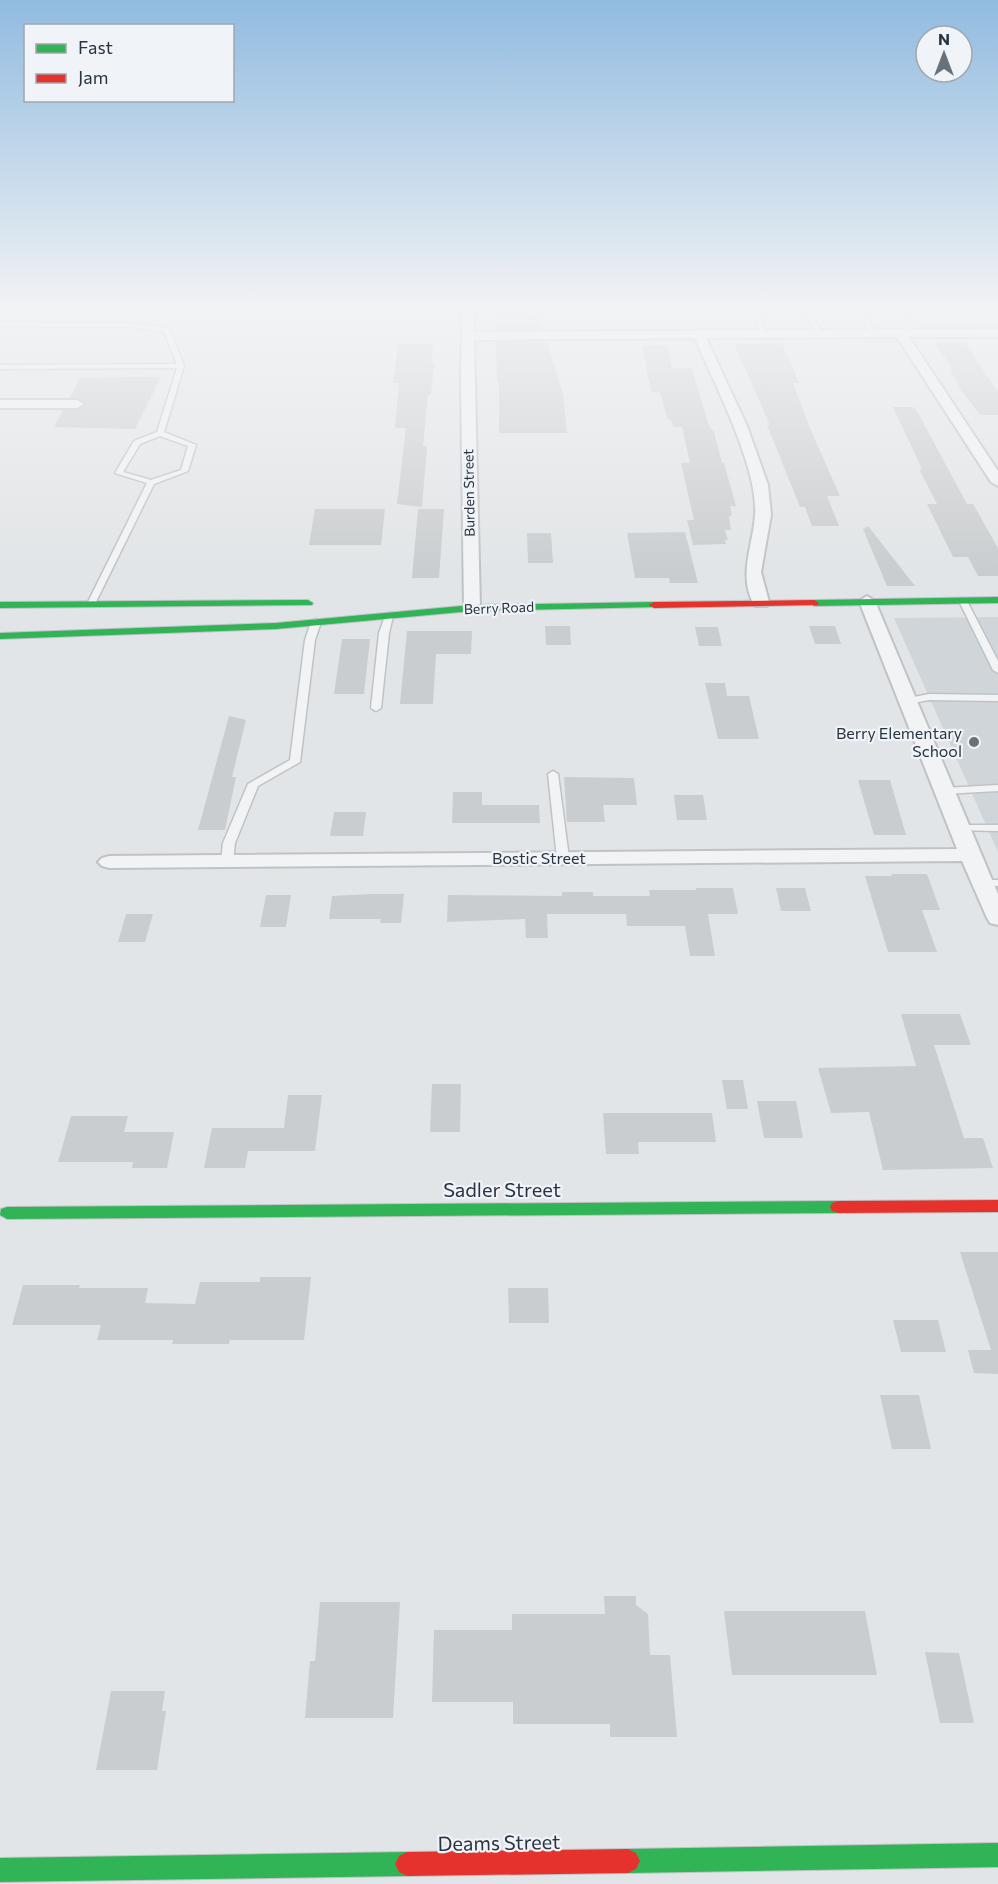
<svg xmlns="http://www.w3.org/2000/svg" width="998" height="1884" font-family="Commissioner,sans-serif">
<style>
.built{fill:#d0d5da}
.building{fill:#cacdcf}
.lines{fill:none;stroke-linecap:round;stroke-linejoin:round}
.lane-casing{stroke:#c0c3c5;stroke-width:3}
.street-casing{stroke:#c0c3c5;stroke-width:4}
.fast-casing{stroke:#c0c3c5;stroke-width:2}
.jam-casing{stroke:#c0c3c5;stroke-width:2}
.lane{fill:#f2f3f4;fill-rule:evenodd}
.street{fill:#f2f3f4;fill-rule:evenodd}
.fast{fill:#30b455;fill-rule:evenodd}
.jam{fill:#e5322d;fill-rule:evenodd}
.poi-dot{fill:#69727b;stroke:#f0f3f7;stroke-width:2}
.labels{text-anchor:middle;stroke-width:4.5;stroke-linejoin:round;paint-order:stroke}
.far-street-label{font-size:14px;fill:#283441;stroke:#f0f3f7}
.poi-label{font-size:16px;fill:#283441;stroke:#f0f3f7;text-anchor:end}
.street-label{font-size:16px;fill:#283441;stroke:#f0f3f7}
.near-street-label{font-size:20px;fill:#283441;stroke:#f0f3f7}
</style>
<rect width="100%" height="100%" fill="#e2e5e7"/>
<path class="built" d="M998 617V852L894 618Z"/>
<path class="building" d="M496 307H515V312L527 313V318H540L544 329 496 330Z
M496 342H547L563 394 567 433H499V382H497Z
M782 343 799 383H793L809 426 840 496H827L839 526H812L805 507H800L767 425H770L734 344Z
M935 343H965L998 392V415H980L961 390 950 370H953Z
M398 344H433L431 362H434L431 395H428L423 446H427L422 507 397 504 406 428H395L399 383H393Z
M642 345H667L672 368H689L692 370 709 426 714 432 722 463H724L736 506H730L732 516H729L731 530H725L728 540H725L726 544 693 545 687 520H694L681 463H690L682 427H674L671 420H668L660 392H651Z
M132 377H161L135 429 54 427 63 410H77L86 405 78 398H70L80 378Z
M893 407H913L917 411 967 504H973L998 548V576H978L968 557H953L927 504H937L919 469H922Z
M315 509H385L381 545H309Z
M418 509H444L439 578H412Z
M868 526 915 586H887L863 529Z
M685 532 698 583H670L669 578H635L627 533Z
M527 533H551L553 563H528Z
M545 626H570L571 645H546Z
M809 626H835L841 644H815Z
M695 627H718L722 646H699Z
M407 631H472L471 654H436L433 704H400Z
M342 639H370L364 694H334Z
M705 683H725L727 696H749L759 739H718Z
M229 716 246 720 232 777H236L225 830H198Z
M564 777 634 778 637 805H603L605 822H567Z
M858 780H890L906 835H874Z
M453 792H482V805H539L540 823H452Z
M674 795H703L707 820H677Z
M334 812H366L363 836H330Z
M891 874H927L940 910H922L937 952H888L865 876H892Z
M696 888H733L738 914H708L715 956H690L685 926H627L626 914H547L548 938H526L525 919 447 922 448 895 562 896V892H593V896H650L649 890H696Z
M776 888H805L811 911H781Z
M372 894H404L401 923H380L381 919H329L332 896Z
M266 895H291L286 927H260Z
M126 914H153L145 942H118Z
M901 1014H960L971 1045H934L964 1138H983L993 1168 883 1170 869 1112 831 1113 818 1068 916 1066Z
M722 1080H743L748 1109H727Z
M432 1084H461L460 1132H430Z
M288 1095H322L315 1151H248L245 1168H204L212 1128H284Z
M757 1101H796L803 1138H764Z
M603 1113H712L716 1142H638L639 1154H606Z
M71 1116H128L124 1132H174L167 1168H132L133 1162H58Z
M960 1252H998V1374L974 1373 968 1350H991Z
M260 1277H311L304 1340H230L229 1344H172L173 1340H97L101 1325H12L23 1285H80L79 1288H148L145 1303 195 1304 200 1282H260Z
M508 1288H548L549 1323H509Z
M893 1320H938L946 1352H901Z
M880 1395H919L931 1449H892Z
M604 1596H636V1605L648 1614 650 1655H670L677 1737H610V1724H513V1702H432L434 1630H512V1614H605Z
M320 1602H400L393 1718H305L310 1661H315Z
M724 1611H865L877 1675H732Z
M925 1652 959 1653 974 1723H940Z
M111 1691H165L162 1711H166L157 1770H96Z"/>
<g class="lines">
<g class="lane-casing">
<path id="lane" d="M750 307H756L767 335 762 334Z
M797 307H804L814 317 822 335H818L808 318Z
M851 307H857L877 333V335H873Z
M892 307H898L913 334H909Z
M0 322 131 323 167 328 170 330 184 366 164 432 196 445 188 471 154 484 94 606H88L87 604 147 483 115 473 134 441 157 432 177 368 0 369V365L177 364 164 332 131 327 0 326ZM160 436 188 446 181 470 151 480 123 472 140 444Z
M963 598 967 601 998 661V673L993 670 959 601Z
M389 613 393 616 389 633 381 708 376 711 371 708 379 633 385 616Z
M316 619 321 622 315 640 300 762 258 786 235 843 233 861 231 863H223L221 861 223 843 248 784 290 760 305 640 311 622Z
M929 694 998 695V701L929 700 907 704 902 701 904 699Z
M553 771 558 774 569 858 563 861 557 858 548 774Z
M998 785V791L944 794 939 791 944 788Z
M959 825H998V831L955 830 954 828Z
M982 880H998V886L978 885 976 883 978 881Z"/>
</g>
<g class="street-casing">
<path id="street" d="M462 307H474V332L998 329V337H909L998 471V486L991 482 897 337 706 338 747 426 768 485 771 515 761 572 769 602 767 606H755C737 577 753 546 755 516 759 468 714 383 695 338L474 340 480 608 478 612H466L464 608 461 382Z
M0 400H77L84 404 77 408H0Z
M867 596 875 601 998 894V925L990 923 987 918 962 861 109 868 102 866 98 862 102 858 109 856 957 849 859 601Z"/>
</g>
<g class="fast-casing">
<path id="fast" d="M998 597V603L814 606 809 603 814 600Z
M308 600 313 603 312 605 0 608V602Z
M654 602 659 605 658 607 472 611 276 629 0 639V633L276 623 472 605Z
M838 1201 844 1203 846 1207 844 1211 838 1213 7 1219 0 1215 1 1209 7 1207Z
M998 1843V1867L628 1873 620 1869 616 1861 620 1853 628 1849Z
M407 1852 415 1856 419 1864 415 1872 407 1876 0 1882V1858Z"/>
</g>
<g class="jam-casing">
<path id="jam" d="M814 600 819 603 818 605 654 608 649 605 654 602Z
M998 1200V1212L838 1213 832 1211 830 1207 832 1203 838 1201Z
M628 1849 636 1853 640 1861 636 1869 628 1873 407 1876 399 1872 395 1864 399 1856 407 1852Z"/>
</g>
<use href="#lane" class="lane"/>
<use href="#street" class="street"/>
<use href="#fast" class="fast"/>
<use href="#jam" class="jam"/>
</g>
<linearGradient id="sky" x2="0" y2="1"><stop stop-color="#91bbe0"/><stop offset="0.54" stop-color="#f2f3f4"/><stop offset="1" stop-color="#f2f3f4" stop-opacity="0"/></linearGradient>
<rect width="998" height="571" fill="url(#sky)"/>
<circle class="poi-dot" cx="974" cy="742" r="6"/>
<g class="labels">
<g class="far-street-label">
<text transform="translate(469 493) rotate(-91)" y="5">Burden Street</text>
<text transform="translate(499 608) rotate(-2)" y="5">Berry Road</text>
</g>
<g class="poi-label">
<text x="962" y="739">Berry Elementary<tspan x="962" dy="18">School</tspan></text>
</g>
<g class="street-label">
<text x="539" y="864">Bostic Street</text>
</g>
<g class="near-street-label">
<text x="502" y="1197">Sadler Street</text>
<text transform="translate(499 1843) rotate(-1)" y="7">Deams Street</text>
</g>
</g>
<rect x="24" y="24" width="210" height="78" fill="#f0f3f7" stroke="#a0a7ae" stroke-width="1.5"/>
<rect x="36" y="44" width="30" height="9" fill="#30b455" stroke="#a0a7ae" stroke-width="1.5"/>
<text x="78" y="54" font-size="18" fill="#283441">Fast</text>
<rect x="36" y="74" width="30" height="9" fill="#e5322d" stroke="#a0a7ae" stroke-width="1.5"/>
<text x="78" y="84" font-size="18" fill="#283441">Jam</text>
<g transform="translate(944 54)"><circle r="28" fill="#f0f3f7" stroke="#a0a7ae" stroke-width="1.5"/>
<path d="M0-4.5L10 22L0 15L-10 22Z" fill="#69727b"/>
<text y="-9" font-size="16" font-weight="bold" text-anchor="middle" fill="#283441">N</text>
</g>
</svg>
